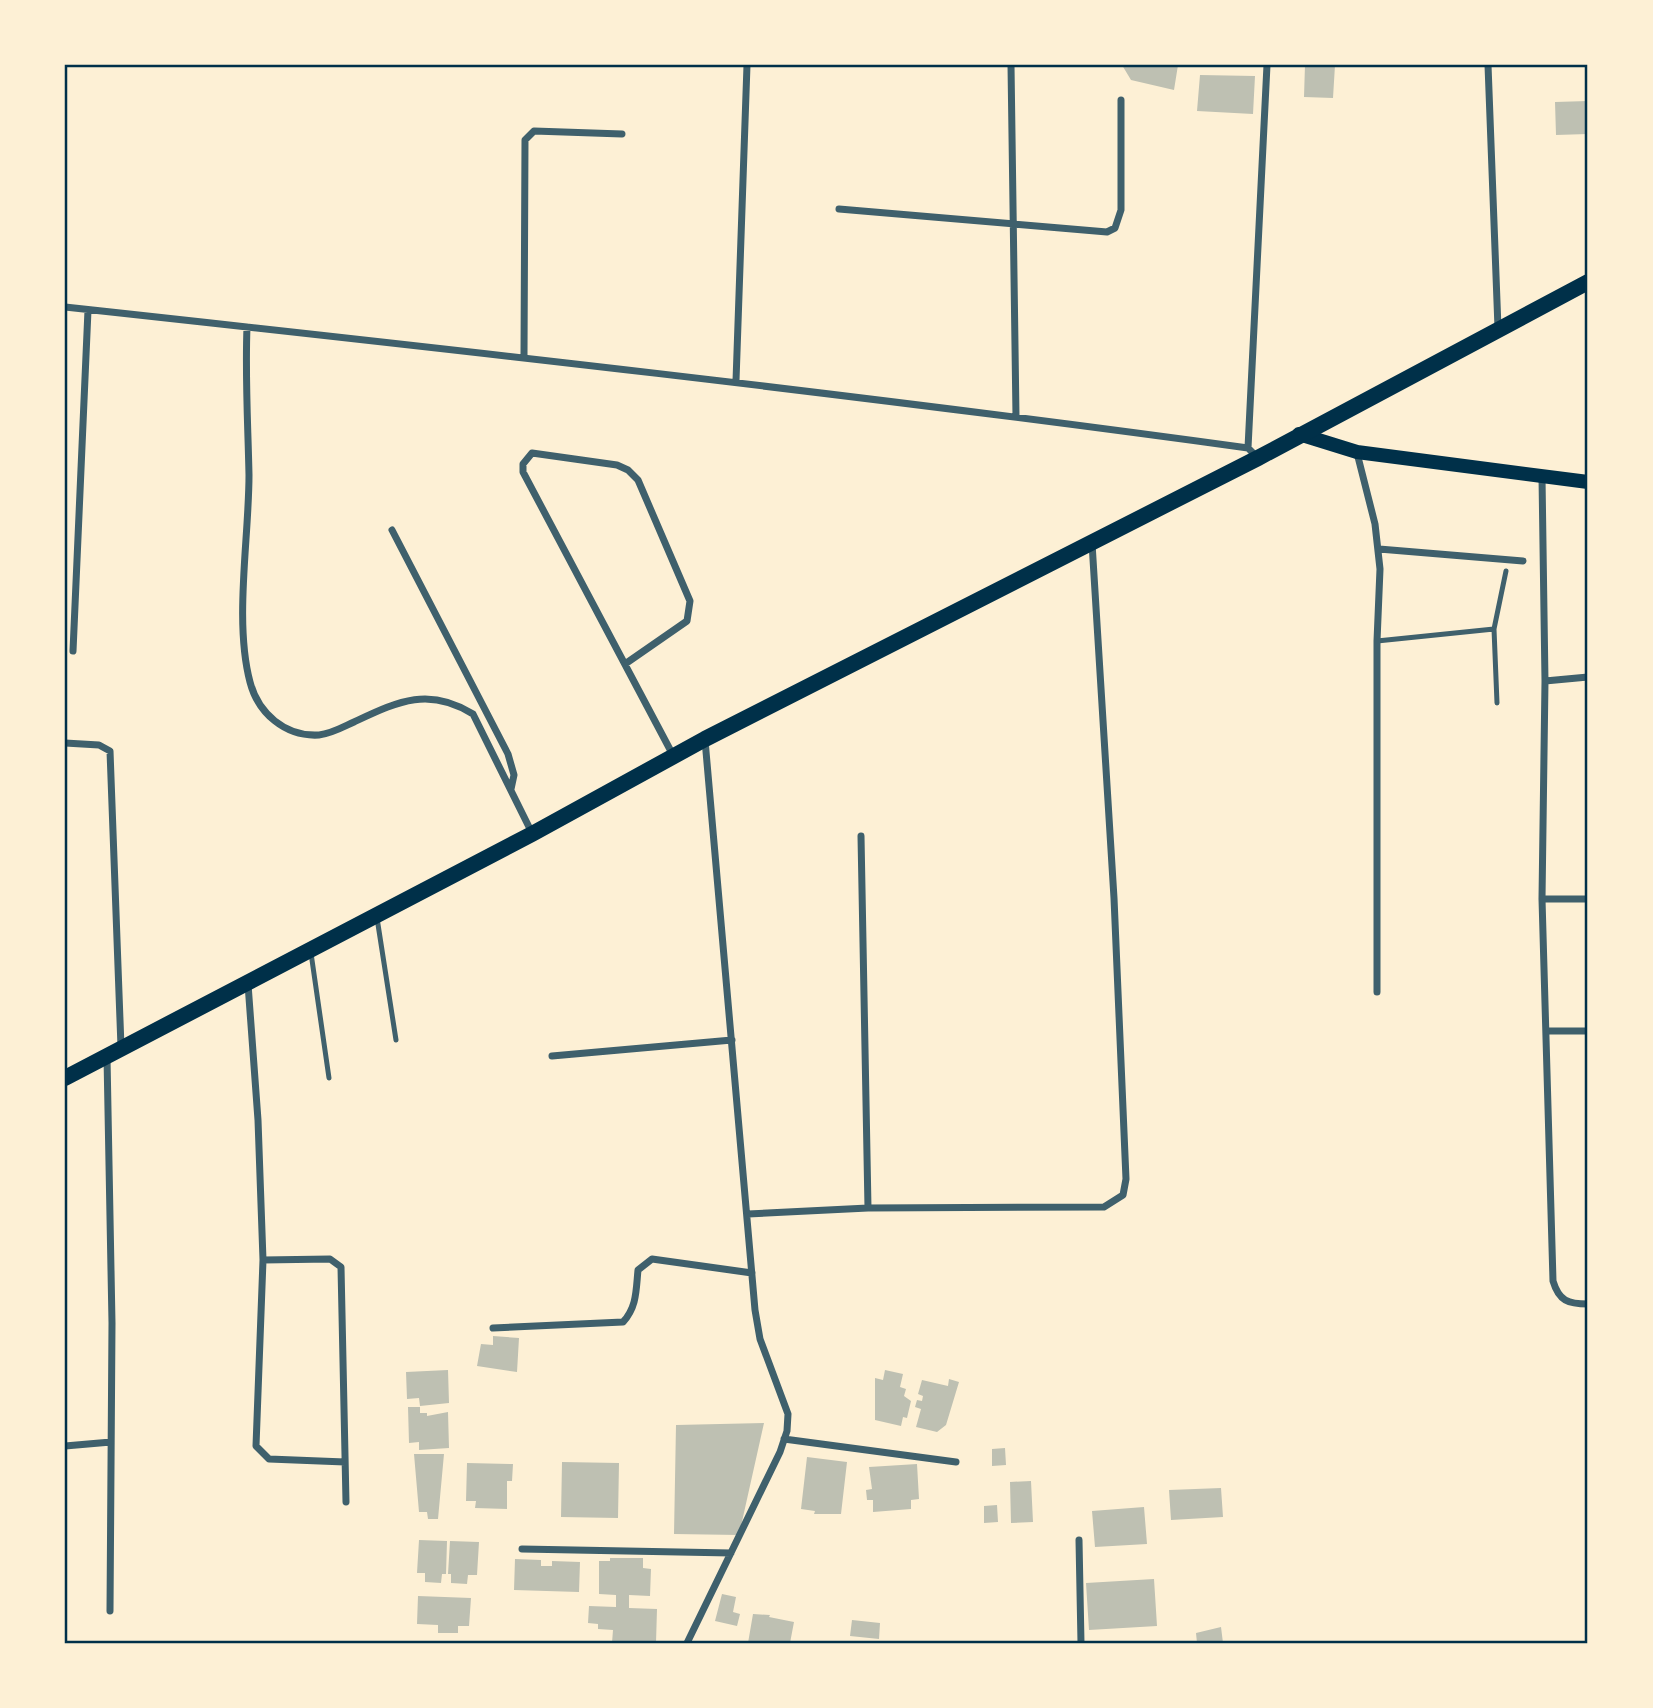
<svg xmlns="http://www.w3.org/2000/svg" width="1653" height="1708" font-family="'Work Sans',sans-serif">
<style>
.building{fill:#bec0b2}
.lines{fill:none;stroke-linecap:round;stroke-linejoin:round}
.service{stroke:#3f606c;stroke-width:5}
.minor{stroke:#3f606c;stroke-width:7}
.secondary{stroke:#003049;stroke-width:14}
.primary{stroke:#003049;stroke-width:16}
.neatline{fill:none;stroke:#003049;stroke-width:2.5}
</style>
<rect width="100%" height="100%" fill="#fdf0d5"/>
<path class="building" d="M1122 65H1178L1174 90 1131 80Z
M1305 65H1335L1333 98 1304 97Z
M1200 75 1255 76 1253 114 1197 111Z
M1588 101V134L1556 135 1555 102Z
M493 1336 519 1338 517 1372 477 1366 481 1344 493 1345Z
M448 1370 449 1403 420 1406 419 1398 407 1399 406 1372Z
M885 1370 903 1374 900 1387 906 1389 904 1396 911 1401 907 1418 903 1417 901 1426 875 1420V1378L883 1380Z
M949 1379 959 1382 946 1425 937 1432 916 1427 921 1409 915 1407 917 1400 922 1401 923 1396 918 1394 922 1380 948 1386Z
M408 1407H420V1413H427V1416L448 1412 449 1448 419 1450V1442L409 1443Z
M764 1423 739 1535 674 1534 676 1425Z
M1005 1448 1006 1465 992 1466V1449Z
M414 1454H444L438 1519H428L427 1512H419Z
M807 1457 847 1462 841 1514H814L815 1511 801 1509Z
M562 1462 619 1463 618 1518 561 1517Z
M467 1463 513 1464 512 1481H507V1509L475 1508 476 1501H466Z
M917 1464 919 1499 911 1500V1509L873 1512V1500H867L866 1490 872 1489 869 1467Z
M1031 1481 1033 1522 1011 1523 1010 1482Z
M1221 1488 1223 1517 1171 1520 1169 1490Z
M997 1505 998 1522 984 1523V1506Z
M1144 1507 1147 1544 1095 1547 1092 1511Z
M419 1540 447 1541 446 1574H442L441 1583 425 1582V1573H417Z
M450 1541 479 1542 477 1575H468L467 1584 451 1583V1574H448Z
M610 1558H643V1568L651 1569 650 1596 629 1595V1608L657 1609 656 1643H612L613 1630 598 1629V1624L588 1623 589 1606 616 1607V1595L599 1594V1561H610Z
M515 1559 541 1560V1566H552V1561L580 1562 579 1592 514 1590Z
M1154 1579 1157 1626 1089 1630 1086 1583Z
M722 1594 736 1597 733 1612 740 1614 737 1626 715 1621Z
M418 1596 471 1598 469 1626H458V1633H438V1625L417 1624Z
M753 1614 770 1615 769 1617 794 1622 790 1643H748Z
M852 1620 880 1623 879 1639 850 1636Z
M1221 1627 1223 1643H1197L1196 1633Z"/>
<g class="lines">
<path class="service" d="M1494 629 1497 703
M1377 641 1494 629 1506 571
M377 918 396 1040
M311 953 329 1078"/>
<path class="minor" d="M1011 65 1016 416
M1488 65 1498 328
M839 209 1107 232 1115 228 1121 210V100
M65 307C460 350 854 394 1248 448L1257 457
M247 327C245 377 248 426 249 475 249 538 234 622 250 682 258 713 285 737 319 735 331 734 343 727 354 722 397 702 428 686 473 714L532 833
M524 357 525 140 534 131 622 134
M736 381 747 65
M1248 448 1267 65
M1357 453 1375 524 1380 569 1377 641V992
M1542 477 1545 681 1542 899 1553 1281C1559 1301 1568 1304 1588 1304
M392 530 508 754 514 775 511 789
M1379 549 1523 561
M73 651 88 310
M625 664 687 621 690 601 638 480 628 470 617 465 532 453 523 464V472L674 757
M1545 681 1588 677
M65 743 99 745 110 751 121 1047
M861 836 868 1208
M1542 899H1588
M248 984 258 1120 263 1260 256 1446 269 1459 345 1462
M1548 1031H1588
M552 1056 732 1040
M107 1057 112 1323 110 1611
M748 1214 868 1208 1104 1207 1123 1195 1126 1179 1114 898 1092 543
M263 1260 330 1259 341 1267 346 1502
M493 1328 623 1322C637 1307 636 1290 638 1270L652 1259 752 1273
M784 1439 956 1462
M65 1446 111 1442
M1079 1540 1081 1643
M522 1549 731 1553
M687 1643 780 1452 787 1431 788 1414 760 1339 755 1310 705 740"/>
<path class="secondary" d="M1299 434 1357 452 1588 482"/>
<path class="primary" d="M65 1078 532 834 705 739 1258 458 1588 282"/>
</g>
<rect width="1653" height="1708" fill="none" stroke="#fdf0d5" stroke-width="133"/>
<rect x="66" y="66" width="1520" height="1576" class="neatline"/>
</svg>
